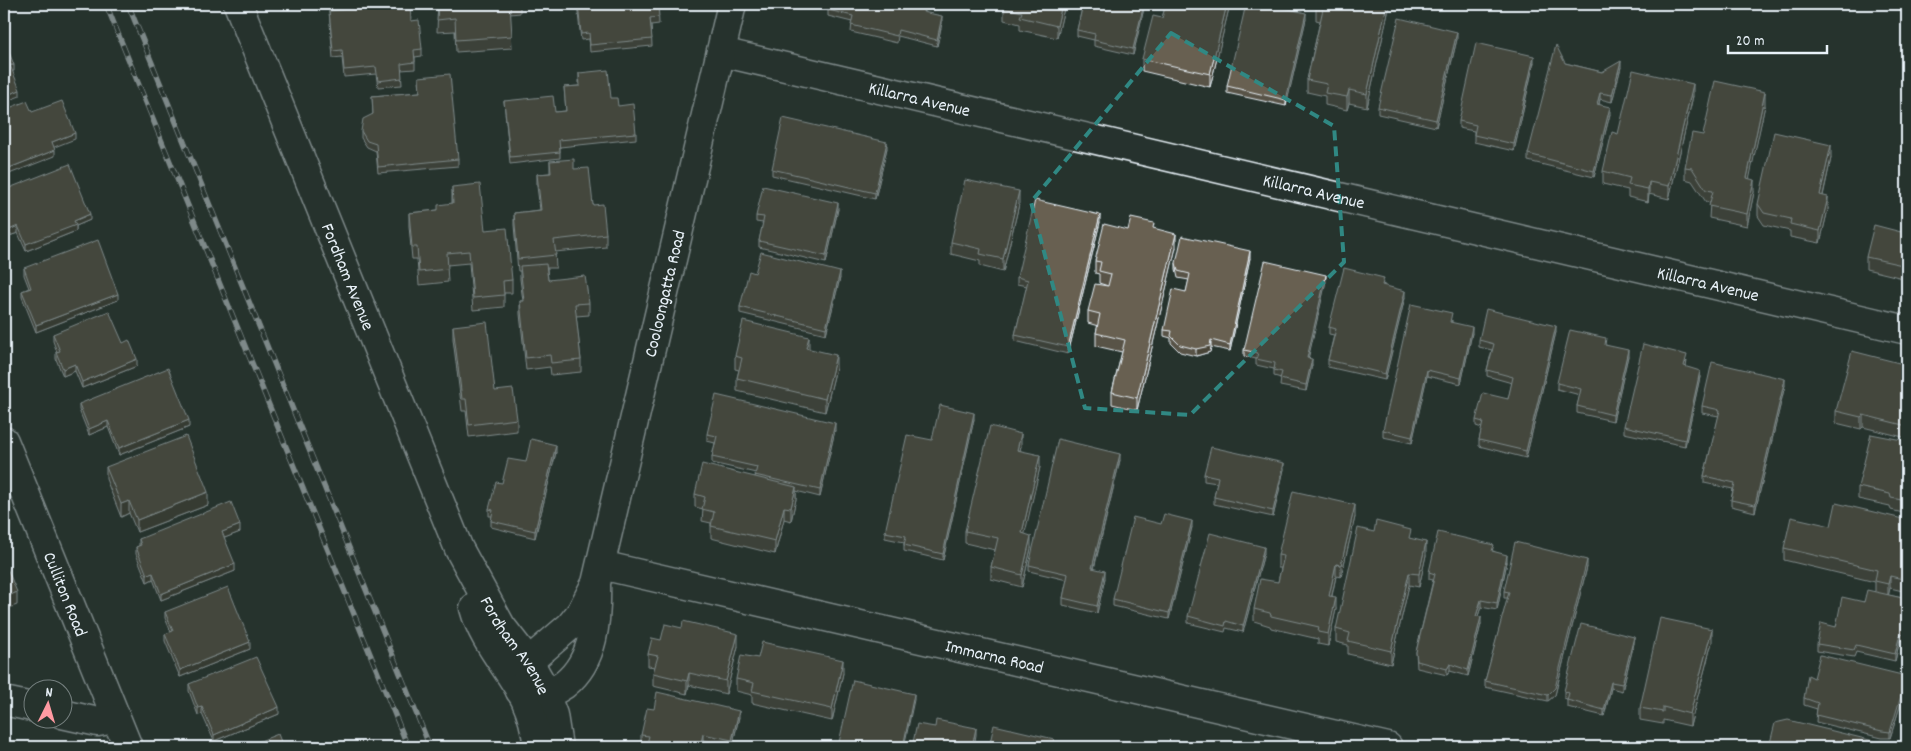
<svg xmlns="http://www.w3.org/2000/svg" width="1911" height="751" font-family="Dekko,sans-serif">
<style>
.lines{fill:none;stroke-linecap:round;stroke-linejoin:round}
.street-casing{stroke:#e8f1f8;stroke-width:31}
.secondary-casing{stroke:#e8f1f8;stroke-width:31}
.street{stroke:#26332d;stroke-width:28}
.secondary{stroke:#26332d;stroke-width:28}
.rail-casing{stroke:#e8f1f8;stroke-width:5.5}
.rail{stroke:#26332d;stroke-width:4;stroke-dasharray:11;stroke-linecap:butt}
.wall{fill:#595346;stroke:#e8f1f8}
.shaded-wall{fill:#494439;stroke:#e8f1f8}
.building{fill:#686151;stroke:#e8f1f8}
.marked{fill:none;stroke:#308883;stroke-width:4;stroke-dasharray:10 6;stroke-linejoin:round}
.labels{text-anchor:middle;stroke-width:5;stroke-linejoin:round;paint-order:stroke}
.street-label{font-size:18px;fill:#e8f1f8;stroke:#26332d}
</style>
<rect width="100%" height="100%" fill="#26332d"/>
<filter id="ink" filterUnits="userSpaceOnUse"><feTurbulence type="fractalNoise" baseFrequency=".02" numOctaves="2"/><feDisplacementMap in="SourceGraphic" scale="10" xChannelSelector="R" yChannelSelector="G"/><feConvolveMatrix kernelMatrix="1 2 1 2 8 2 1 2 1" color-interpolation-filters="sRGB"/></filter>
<g filter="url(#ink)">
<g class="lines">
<g class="street-casing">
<g id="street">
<path id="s1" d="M721 52 1907 330"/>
<path id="s2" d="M4 441 128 747"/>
<path id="s3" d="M601 565 1388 747"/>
<path id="s4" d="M596 583C597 619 595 660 565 684 559 688 554 692 547 693 539 695 529 692 520 691L529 662 535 656 570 626 581 612 596 583 732 4"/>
<path d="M4 701 32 707"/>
<path d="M62 714 98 722 116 719"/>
</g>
</g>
<g class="secondary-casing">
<g id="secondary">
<path id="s5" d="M238 4 459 549 501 626 529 662 541 683 553 715 558 747"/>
<path d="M474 608C483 642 509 668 525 699 532 714 536 731 538 747"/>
</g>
</g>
<use href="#street" class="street"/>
<use href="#secondary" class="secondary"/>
<g class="rail-casing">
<path id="rail" d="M106 4 408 747
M128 4 430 747"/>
</g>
<use href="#rail" class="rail"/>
</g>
<path class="wall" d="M438 4H520V13L510 14 512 48 456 52 455 31 437 32Z
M577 4H658L659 24 651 25 652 46 590 52 589 39 581 40Z
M1065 4 1057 38 1020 30V24L1004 20V8Z
M1083 4H1145L1133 55 1094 46V40L1077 36V30Z
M1166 4H1230L1210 87 1142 71V59L1162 18Z
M1390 4 1367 107 1349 103 1347 110 1325 105V96L1307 92V80L1320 21 1316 20V8Z
M828 10 925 12 942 23 937 46 898 36 897 43 851 32 852 22 828 16Z
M329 11 411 21 422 49V56L415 57V69L401 70 402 85 378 87 376 74 344 77 342 57 333 58Z
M1306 19 1286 106 1227 93V86Z
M1457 39 1436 127 1378 114V107Z
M1534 62 1514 151 1474 142V131L1459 128V121Z
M1565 63 1602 72 1621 67 1612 102 1600 99 1599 105 1610 114 1594 177 1528 161V154Z
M579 73 611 98 618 106 636 133V139L560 147V158L510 164 504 101 555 112 566 111 564 87 579 86Z
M419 77 458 159V166L378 173 376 151 367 147 361 138V131L373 114 372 96 420 92Z
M1693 96 1669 199 1649 194 1648 202 1628 197V190L1603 184V171Z
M1765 105 1749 178 1754 192 1747 226 1709 218 1710 203 1706 202 1692 181 1685 179V167Z
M887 148 875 199 772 175V169Z
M1831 158 1823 196 1828 209 1820 243 1790 237V231L1764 225 1758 216V204Z
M550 161 574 169 593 205 606 234V247L555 252 556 268H547L548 280 589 303V315L576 316 581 360V372L551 375 550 367 526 370 520 314V301H523L520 279V271H518L514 225V213L540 210 537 186V174L550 173Z
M1907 173V192H1906V180Z
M452 187 485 230 512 280V293H504V307L473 310 469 263 447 265 448 282 419 285 417 259H412L409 226V213L438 210 452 204Z
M4 190 90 220 76 226V231L26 251 18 233 9 236 4 225Z
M1019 204 1003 272 980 266V261L951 254V242Z
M838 209 826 263 759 247V241L763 223 756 222V216Z
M1100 222 1068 354 1015 341V335L1027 286 1017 284V277Z
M1907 224V279L1866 269V257L1901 232Z
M1154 229 1176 247 1137 410 1112 404V392L1122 352 1096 346V333L1098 326 1088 323V311L1108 286 1099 283V274L1095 273V261L1128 230Z
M1250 258 1230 351 1211 347 1210 352 1196 356 1180 352 1171 343V338L1164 336V330L1186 292 1189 280 1178 278 1176 269V263Z
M24 268 118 300 36 332 22 297V291L29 288 24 275Z
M755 273 840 278 826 334 740 313V307Z
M1326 281 1308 358 1312 365 1306 391 1280 386 1281 378 1274 376V369L1256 365V359L1244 356V350Z
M1384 284V286L1405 297 1385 380 1328 367V360L1334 335 1329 334V327Z
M1452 320V323L1472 333 1461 384 1427 376 1412 443 1383 437V430Z
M453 326 495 391 517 419V431L469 437 466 411H462L453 339Z
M1556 332 1526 458 1479 446V440L1482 428 1476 426V420L1508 399 1512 383 1487 376V370L1492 350 1479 347V340Z
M53 334 123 343 137 366 82 388 75 371 63 376 56 359V352H57L53 341Z
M1606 345 1628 356 1613 421 1577 413V406L1580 395 1557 389V383Z
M809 349 836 368 825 412 737 391V378L739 370 735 369V356Z
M1687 361 1686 367 1700 377 1685 446 1624 433V426Z
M1907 365V438L1863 427 1861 429 1836 423V411Z
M1785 385 1755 512 1731 506V500L1733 489 1704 483V476L1719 416 1702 413V406Z
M79 404 189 427 119 455 108 427 89 435 79 410Z
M974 419 943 560 904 551V542L885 538V532L932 440Z
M835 430 820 497 796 491V499L791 521 784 519 775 554 711 538V523L702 521 703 509 695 507V494L755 477 756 473 712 463V457L715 443 707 441V434Z
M1907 441V514L1891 510 1890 506 1858 499V487Z
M1021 446 1020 450 1040 467 1024 534 1031 548 1022 587 991 579V567L995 550 965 543V531Z
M556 452 535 538 491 527V521L492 516H489V509L502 483 526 462Z
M1120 460 1094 569 1105 578 1097 613 1063 605V598L1067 580 1029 571V565Z
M106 467 208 505 137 532 129 513 121 517 106 479Z
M1284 469 1273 517 1214 504V497L1217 483 1204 481V474Z
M1355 517 1341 577 1336 576 1332 596 1336 609 1328 646 1318 644V639L1271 628 1270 626 1254 621V609L1278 582 1281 568H1278V555Z
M1907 520V592L1890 588 1888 595 1907 599V642L1900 640 1895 661 1856 652 1854 657 1817 651V644L1875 591V582L1784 560V548L1831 526Z
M1161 524 1192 527 1169 619 1113 606V599Z
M240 532 224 538 235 571 161 600 153 579 147 582 136 554V547L139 546V539Z
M1374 532 1411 539 1426 555 1419 587 1409 585 1391 664 1348 654V645L1336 642V629Z
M1494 551 1507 562 1497 610 1481 607 1478 616 1481 624 1468 676 1450 671 1447 675 1417 668 1416 652 1433 580 1429 579V572Z
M1264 553 1243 632 1226 628 1225 632 1188 623V616Z
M1587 567 1555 695 1548 701 1485 687V681L1508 598H1504V591Z
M165 612 250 649 180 677 165 641V634L171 632 165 618Z
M661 640 738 646 726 694 689 685 687 694 653 686V673L655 667 648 666V654Z
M1712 642 1690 726 1663 720V724L1640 720V708Z
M1634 643 1622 691 1611 688 1604 716 1567 707V699L1564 698V691Z
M758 658 843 673 832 721 752 703V695L736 691V679Z
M1814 678 1901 703 1890 738H1882L1816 722 1817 709 1804 705V698Z
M189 684 279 714 214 741 202 714 198 715 189 691Z
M654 709 739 717 732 747 703 740 702 747H646L647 743 641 741V735Z"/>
<path class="shaded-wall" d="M926 4H927L923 18V12Z
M1062 4H1065L1057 38V26Z
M1144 4H1145L1133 55V49Z
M1227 4H1230L1210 87V74Z
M1387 4H1390L1367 107V94Z
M1306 13V19L1286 106V100Z
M942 16V23L937 46V40Z
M1457 32V39L1436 127V120Z
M1534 56V62L1514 151V144Z
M1621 61V67L1612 102V95Z
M10 65H14V71L10 72Z
M1693 84V96L1669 199V186Z
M20 90V96L4 102V96Z
M1349 90V103L1347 110V97Z
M1765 92V105L1747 190V178Z
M1600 93V99L1597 111V104Z
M1610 107V114L1594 177V171Z
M75 133V139L52 148V142Z
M887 142V148L875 199V193Z
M1831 145V158L1820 208V195Z
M55 150V156L4 176V170Z
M1754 180V192L1747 226V214Z
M1649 182V194L1648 202V189Z
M1019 191V204L1003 272V259Z
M1828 197V209L1820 243V231Z
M838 203V209L826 263V256Z
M90 214V220L76 226V231L26 251V244L74 221Z
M1100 215V222L1068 354V347Z
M18 226V233L9 236V230Z
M1176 234V247L1137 410V398Z
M1250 251V258L1230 351V345Z
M840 272V278L826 334V328Z
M1326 275V281L1307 364V358Z
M1405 291V297L1385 380V374Z
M118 294V300L36 332V325Z
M1556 326V332L1526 458V451Z
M1472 327V333L1461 384V378Z
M809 337V349L806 348Z
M1211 340V347L1210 352 1196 356V349Z
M1628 350V356L1613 421V415Z
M836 355V368L825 412V399Z
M137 359V366L82 388V382Z
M1312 359V365L1306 391V385Z
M75 364V371L63 376V369Z
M1427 370V376L1412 443V437Z
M1700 371V377L1685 446V440Z
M1785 379V385L1755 512V505Z
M974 413V419L943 560V554Z
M1863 415V427L1861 429V417Z
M189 420V427L119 455V448Z
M108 421V427L89 435V429Z
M835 423V430L820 497V490Z
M1021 434V446L1017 462V450Z
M556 445V452L535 538V531Z
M1120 454V460L1092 575V568Z
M1040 455V467L1022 546V533Z
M1284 463V469L1273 517V511Z
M796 487V499L791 521V508Z
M208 492V505L137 532V520Z
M129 501V513L121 517V504Z
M1355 505V517L1341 577V565Z
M784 507V519L775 554V541Z
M1192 521V527L1169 619V613Z
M240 525V532L222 539V532Z
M1031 536V548L1022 587V575Z
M1426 542V555L1419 587V574Z
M1264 547V553L1243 632V626Z
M1507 555V562L1497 610V603Z
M1587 560V567L1555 695 1548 701V695Z
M235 564V571L161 600V594Z
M1336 564V576L1329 608V596Z
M1105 571V578L1097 613V606Z
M153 573V579L147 582V575Z
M1409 573V585L1391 664V651Z
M1890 576V588L1888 597V584Z
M17 592V605L4 610V598Z
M1336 597V609L1328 646V634Z
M1481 600V607L1476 622V616Z
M1481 617V624L1468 676V670Z
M1712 629V642L1690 726V714Z
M738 634V646L726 694V681Z
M1900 634V640L1895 661V654Z
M1634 637V643L1622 691V684Z
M250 642V649L180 677V670Z
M843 660V673L832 721V709Z
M1450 664V671L1447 675V669Z
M689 673V685L687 694V681Z
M1902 675 1901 703 1890 738V732Z
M1611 682V688L1604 716V710Z
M914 694V700L904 747H903Z
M202 707V714L198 715V708Z
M279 707V714L214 741V735Z
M739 711V717L732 747V740Z
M976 728V735L974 747H972Z
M703 734V740L702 747H700Z"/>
<path class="building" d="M399 4H410L411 21 419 20 422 49 414 50 415 62 401 64 402 78 378 81 376 67 344 70 342 50 333 51 329 11Z
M438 4H510L512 36 456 40 455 18 437 20Z
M578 4H658L659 17 650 18 652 39 590 45 589 33 581 34Z
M829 4H926L923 12 942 16 937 40 898 30 897 36 851 25 853 16 828 10Z
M1005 4H1062L1057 26 1020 17 1022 12 1004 8Z
M1083 4H1144L1133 49 1094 40 1095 34 1077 30Z
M1166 4H1227L1210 74 1142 59 1153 16 1162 18Z
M1246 4H1267L1306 13 1286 100 1227 86Z
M1317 4H1387L1367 94 1349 90 1347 97 1325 93 1327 84 1307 80 1323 9 1316 8Z
M1399 18 1457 32 1436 120 1378 107Z
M1476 43 1534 56 1514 144 1474 135 1476 125 1459 121Z
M1556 45 1565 63 1602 72 1621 61 1612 95 1600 93 1597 104 1610 107 1594 171 1528 154Z
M7 47 14 65H10L20 90 4 96V48Z
M608 70 611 98H617L618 106 633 104 636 133 559 140 560 152 510 157 504 101 553 96 555 112 566 111 564 87 580 86 579 73Z
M1633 70 1693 84 1669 186 1649 182 1648 189 1628 185 1630 178 1603 171 1612 132 1618 134Z
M450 74 458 159 378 167 376 144 367 141 361 131 363 119 373 114 372 96 420 92 419 77Z
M1715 81 1765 92 1747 178 1754 180 1747 214 1709 206 1713 191 1706 190 1692 168 1685 167 1692 133 1703 135Z
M27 101 32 112 62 101 75 133 52 142 55 150 4 170V110Z
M783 118 887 142 875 193 772 169Z
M1774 132 1831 145 1820 195 1828 197 1820 231 1790 224 1791 219 1764 213 1758 204Z
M574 159V169L589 168 593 205 603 204 606 234 554 240 556 255 518 259 514 213 541 210 537 174 551 173 550 161Z
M70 164 90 214 74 221 76 225 26 244 18 226 9 230 4 218V214L7 212 4 206V190Z
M965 180 1019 191 1003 259 980 254 981 249 951 242Z
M480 184 485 230 507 228 512 280 503 281 504 295 473 298 469 251 447 253 448 269 419 272 417 247H412L409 213 438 210V205L453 203 452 187Z
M763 186 838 203 826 256 759 241 764 217 756 216Z
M1035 200 1100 215 1068 347 1015 335 1028 280 1017 277Z
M1131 218 1154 223 1153 228 1176 234 1137 398 1112 392 1125 340 1096 333 1100 314 1088 311 1095 284 1108 286 1111 274 1099 271 1101 262 1095 261 1104 224 1128 230Z
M1903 223 1907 224V266L1866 257 1874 225 1901 232Z
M1182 236 1250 251 1230 345 1211 340 1210 346 1196 349 1180 345 1171 336 1172 331 1164 330 1173 289 1186 292 1190 274 1178 271 1176 263Z
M98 240 118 294 36 325 22 291 31 288 24 268Z
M761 252 840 272 826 328 740 307 749 271 755 273Z
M1265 261 1326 275 1307 358 1312 359 1306 385 1280 379 1282 372 1274 370 1275 363 1256 359 1258 353 1244 350Z
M546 264 548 280 585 276 589 303 575 304 581 360 551 363 550 355 526 358 520 301H524L520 266Z
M1344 268 1384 278 1382 285 1405 291 1385 374 1328 360 1336 329 1329 327Z
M1411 304 1452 313 1450 322 1472 327 1461 378 1427 370 1412 437 1383 430Z
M1486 309 1556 326 1526 451 1479 440 1483 422 1476 420 1483 393 1508 399 1513 377 1487 370 1494 344 1479 340Z
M109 311 123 343 129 340 137 359 82 382 75 364 63 369 56 352 60 351 53 334Z
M743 321 809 337 806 348 836 355 825 399 737 378 742 358 735 356Z
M487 322 495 391 513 389 517 419 469 425 466 399H462L453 326Z
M1570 330 1606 338 1605 345 1628 350 1613 415 1577 406 1581 389 1557 383Z
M1643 344 1687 355 1684 366 1700 371 1685 440 1624 426Z
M1852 351 1907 365V426L1863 415 1861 417 1836 411Z
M1712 362 1785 379 1755 505 1731 500 1735 483 1704 476 1720 410 1702 406Z
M168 368 189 420 119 448 108 421 89 429 79 404Z
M716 395 835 423 820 490 755 475 757 467 712 457 717 436 707 434Z
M940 405 974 413 943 554 904 545 906 536 885 532 907 435 932 440Z
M990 426 1021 434 1017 450 1040 455 1022 533 1031 536 1022 575 991 567 998 538 965 531Z
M1871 434 1907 441V501L1891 498 1890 494 1858 487Z
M186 436 208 492 137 520 129 501 121 504 106 467Z
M531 439 556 445 535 531 491 521 493 510 489 509 496 482 502 483 508 459 526 462Z
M1058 439 1120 454 1092 568 1105 571 1097 606 1063 598 1068 574 1029 565Z
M1211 447 1284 463 1273 511 1214 497 1218 477 1204 474Z
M702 464 796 487 791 508 784 507 775 541 711 526 714 512 702 509 705 497 695 494Z
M1293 491 1355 505 1341 565 1336 564 1329 596 1336 597 1328 634 1318 632 1319 627 1271 616 1270 613 1254 609 1260 579 1278 582 1284 556 1278 555Z
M231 502 240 525 222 532 235 564 161 594 153 573 147 575 136 547 141 545 139 539Z
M1836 503 1907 520V580L1890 576 1888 584 1875 581 1877 570 1784 548 1791 517 1831 526Z
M1164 514 1192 521 1169 613 1113 599 1133 517 1161 524Z
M1376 521 1411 530 1409 538 1426 542 1419 574 1409 573 1391 651 1348 641 1350 633 1336 629 1358 528 1374 532Z
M1438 532 1494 545 1492 551 1507 555 1497 603 1481 600 1476 616 1481 617 1468 670 1450 664 1447 669 1417 661 1416 652 1435 574 1429 572Z
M1210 533 1264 547 1243 626 1226 621 1225 626 1188 616Z
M1515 542 1587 560 1555 688 1548 695 1485 681 1509 592 1504 591Z
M4 561 17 592 4 598Z
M228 587 250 642 180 670 165 634 173 631 165 612Z
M1867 590 1907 599V635L1900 634 1895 654 1856 645 1854 650 1817 644 1821 623 1836 627 1842 597 1864 602Z
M1660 618 1712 629 1690 714 1663 707V712L1640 708Z
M683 621 738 634 726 681 689 673 687 681 653 673 658 656 648 654 652 638 661 640 665 624 682 628Z
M1581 624 1634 637 1622 684 1611 682 1604 710 1567 700 1569 693 1564 691Z
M762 642 843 660 832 709 752 691 754 683 736 679 741 655 758 658Z
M1820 655 1902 675 1901 696 1890 732 1882 731 1816 715 1818 703 1804 698 1808 675 1814 678Z
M256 657 279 707 214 735 202 707 198 708 189 684Z
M853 680 914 694 903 747H838Z
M657 692 739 711 732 740 703 734 700 747H646L649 736 641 735 647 708 654 709Z
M936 720 976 728 972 747H912L917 724 935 727Z
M1788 720 1890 745V747H1769L1775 723Z
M994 725 1054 739 1052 747H989Z
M278 734 283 747H245Z
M301 744 302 747H292Z"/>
</g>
<path d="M0 0H1911V751H0ZM1171 33 1334 126 1344 262 1190 415 1085 408 1031 202Z" fill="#26332d" fill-opacity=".55" fill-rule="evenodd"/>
<path class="marked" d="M1171 33 1334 126 1344 262 1190 415 1085 408 1031 202Z"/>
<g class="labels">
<g class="street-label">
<text dy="6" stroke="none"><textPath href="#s1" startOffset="204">Killarra Avenue</textPath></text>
<text dy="6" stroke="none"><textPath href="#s1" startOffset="609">Killarra Avenue</textPath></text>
<text dy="6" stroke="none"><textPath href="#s5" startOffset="294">Fordham Avenue</textPath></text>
<text dy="6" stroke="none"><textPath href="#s1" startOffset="1014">Killarra Avenue</textPath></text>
<text dy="6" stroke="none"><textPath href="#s4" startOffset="590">Cooloongatta Road</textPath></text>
<text dy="6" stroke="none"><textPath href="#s2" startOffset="165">Culliton Road</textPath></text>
<text dy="6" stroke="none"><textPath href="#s5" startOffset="700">Fordham Avenue</textPath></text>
<text dy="6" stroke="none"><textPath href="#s3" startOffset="404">Immarna Road</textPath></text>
</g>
</g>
<rect width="1911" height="751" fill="none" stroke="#26332d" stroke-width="20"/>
<rect x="10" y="10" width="1891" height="731" fill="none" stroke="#e8f1f8" stroke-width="2" filter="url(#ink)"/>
<g transform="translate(48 704) rotate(5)"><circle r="24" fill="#26332d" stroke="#747f7e"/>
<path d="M0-4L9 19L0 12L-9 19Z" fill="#ff9aa2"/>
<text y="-8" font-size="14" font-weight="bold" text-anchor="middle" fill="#e8f1f8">N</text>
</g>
<path d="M1728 45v8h99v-8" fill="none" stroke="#e8f1f8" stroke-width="2.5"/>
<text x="1736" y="45" font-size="15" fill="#e8f1f8" stroke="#26332d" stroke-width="4" paint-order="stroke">20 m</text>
</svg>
